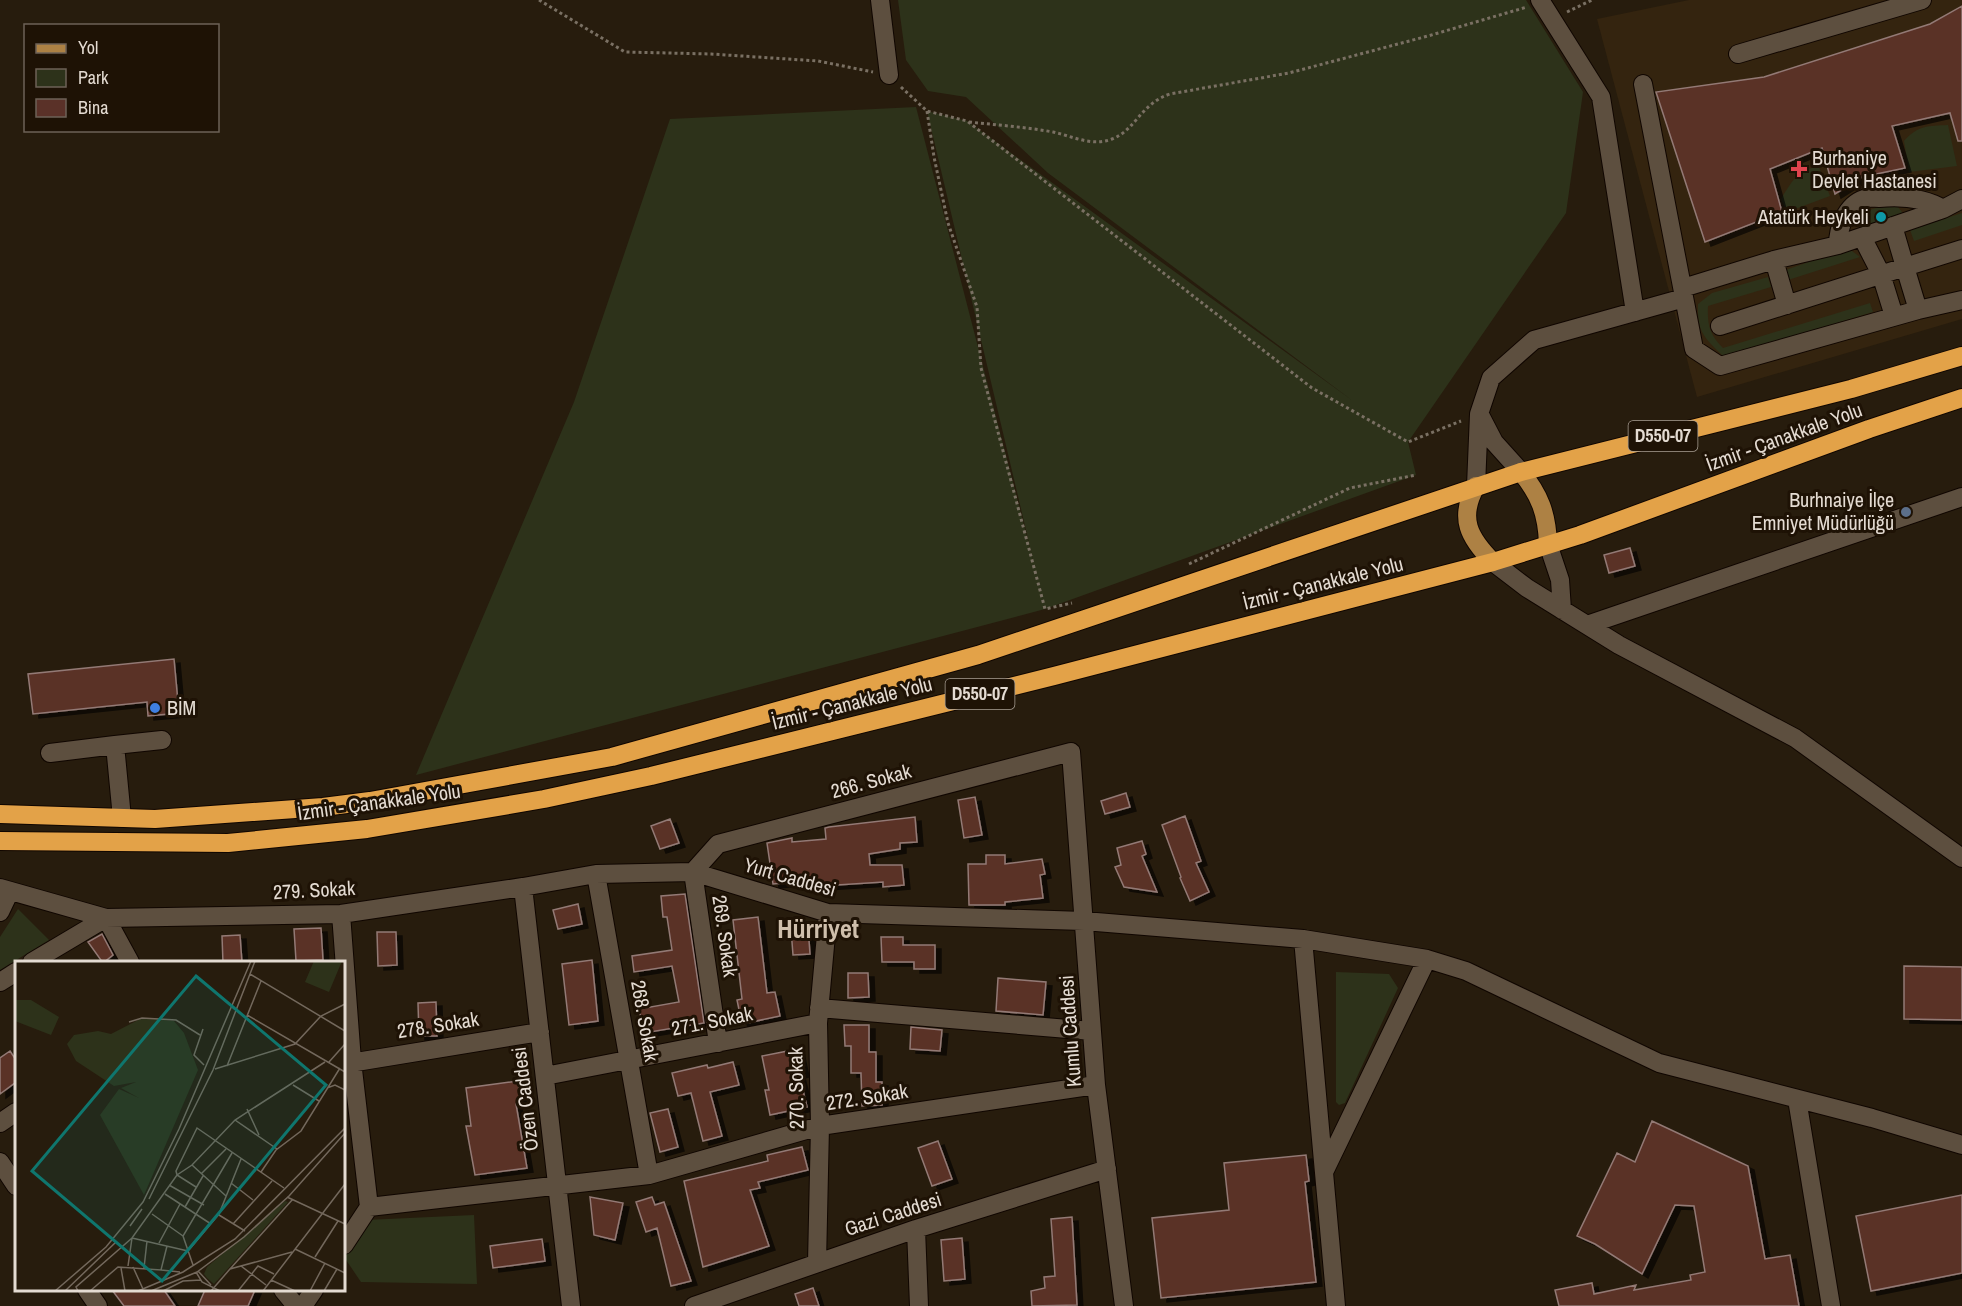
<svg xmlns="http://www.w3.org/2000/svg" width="1962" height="1306" font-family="'Archivo Narrow',sans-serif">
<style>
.built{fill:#34240f}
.green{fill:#2d321a}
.building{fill:#5a3128;stroke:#937a75;stroke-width:1.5;filter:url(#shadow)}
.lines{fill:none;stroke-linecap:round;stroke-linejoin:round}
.minor-casing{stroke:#100600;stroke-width:20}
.major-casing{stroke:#100600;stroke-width:20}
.highway-casing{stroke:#100600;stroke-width:20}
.path{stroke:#7a7063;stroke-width:3;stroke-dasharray:3 3;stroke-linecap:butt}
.minor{stroke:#5d4f3f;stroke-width:18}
.major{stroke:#ad8144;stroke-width:18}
.highway{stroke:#e3a248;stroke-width:18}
.health-dot{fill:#e0444e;stroke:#1e1205;stroke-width:2}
.culture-dot{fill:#0f9aa8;stroke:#1e1205;stroke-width:2}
.service-dot{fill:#5c6f8a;stroke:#1e1205;stroke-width:2}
.shop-dot{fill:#3f7fe0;stroke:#1e1205;stroke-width:2}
.labels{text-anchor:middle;stroke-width:6;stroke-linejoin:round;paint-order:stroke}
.shield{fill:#1e1205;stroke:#a99f94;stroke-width:1.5}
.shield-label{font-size:18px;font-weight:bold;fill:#e4dbd2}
.poi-label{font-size:20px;fill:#e4dbd2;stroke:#1e1205;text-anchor:start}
.street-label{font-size:20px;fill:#e4dbd2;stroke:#1e1205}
.district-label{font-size:26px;font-weight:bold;fill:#cfbfac;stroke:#1e1205}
.inset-road{fill:none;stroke:#73685c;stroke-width:1.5}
.view{fill:#0f766e;fill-opacity:0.15;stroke:#0f766e;stroke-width:3}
.inset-edge{fill:none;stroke:#e4dbd2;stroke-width:3}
</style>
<defs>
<filter id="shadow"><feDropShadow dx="6" dy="4" stdDeviation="0" flood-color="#0009"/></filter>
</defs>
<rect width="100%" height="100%" fill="#271c0d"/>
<path class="built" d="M1689 0H1962V319L1697 397 1597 19Z"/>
<path class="green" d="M898 0H1526L1583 92 1566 213 1408 442 1416 475 1045 609 416 775 574 402 670 119 916 107 1034 564 927 111 967 121 1353 401 1048 173 966 97 928 91 906 60Z
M1948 125 1957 166 1909 172 1904 141C1918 125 1928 126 1948 125Z
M1819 167 1830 196 1787 212 1781 199C1791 183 1798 168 1819 167Z
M1890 205 1898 207 1902 212V217L1864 228 1861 221 1872 209Z
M1962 213V225L1914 241 1910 230Z
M1848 248 1860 257 1788 280 1783 271Z
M1768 277 1771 287 1708 306C1707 325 1710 335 1723 348L1870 303 1873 312 1724 357C1704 337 1697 333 1698 304L1712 293Z
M18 909 49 940 0 970V937Z
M1336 972 1389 974 1398 988 1345 1103 1339 1105 1336 1102Z
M474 1215 477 1284 361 1282 344 1257 366 1220Z"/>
<path class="building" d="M1962 6V141H1958L1950 113 1892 126 1905 168 1862 177 1835 194 1822 148 1770 169 1782 212 1705 242 1656 92 1764 77 1930 24Z
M1630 548 1635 566 1609 573 1604 555Z
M174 659 179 713 148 716 147 702 33 714 28 674Z
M1126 793 1130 807 1105 814 1101 801Z
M975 797 982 835 964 838 958 800Z
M1185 816 1201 861 1196 863 1209 892 1190 901 1180 878 1181 877 1162 825Z
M915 817 917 842 900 843V849L869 854 870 865H902L904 885 883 887V882L806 887 805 881 773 884 767 843 792 838V842L826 839 825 828 829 827Z
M670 819 679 843 660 849 651 826Z
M1142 841 1146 854 1142 856 1157 892 1124 887 1115 867 1121 865 1117 848Z
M986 855H1005V864L1042 859 1045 874 1040 875 1043 898 1005 902V905H969L968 864H986Z
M685 894 704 1023 644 1033 639 1009 679 1002 672 966 634 972 632 956 672 950 667 917H663L661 896Z
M578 904 582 924 558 929 553 910Z
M758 917 767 993 775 992 780 1016 742 1024 737 1000 742 999 733 920Z
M808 927 810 954 793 955 791 929Z
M321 928 323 960 296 961 294 929Z
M377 932H396L397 965 378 966Z
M102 934 113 955 103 963 88 942Z
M240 935 242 963H223L222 936Z
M881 937H903V945H935V969H914V962H882Z
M592 960 598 1021 569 1025 562 964Z
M1904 966 1962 967V1020L1904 1019Z
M848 973H868L869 997 848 998Z
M998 978 1046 982 1043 1015 996 1011Z
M436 1002 437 1036H419L418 1003Z
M844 1025H869V1052H876V1082H882V1105L862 1106 861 1073H851V1046H845Z
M911 1027 942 1030 940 1051 910 1049Z
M798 1049 803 1073 799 1074 807 1107 770 1115 765 1090H769L762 1056Z
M10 1051 16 1060V1082L0 1094V1058Z
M733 1062 739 1085 710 1092 722 1136 703 1141 691 1093 678 1096 672 1073 707 1065 708 1068Z
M518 1081 521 1103 516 1104 527 1168 475 1175 466 1126H471L466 1088Z
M668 1109 678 1147 660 1152 650 1113Z
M1652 1121 1748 1166 1765 1259 1790 1255 1799 1306H1559L1555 1290 1592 1283 1594 1294 1636 1285 1634 1290 1691 1280 1690 1275 1705 1272 1694 1206 1675 1205 1642 1274 1595 1244 1577 1236 1617 1153 1635 1162Z
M938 1141 952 1179 932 1186 918 1148Z
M802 1147 808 1170 758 1182 760 1188 750 1190 769 1246 703 1267 684 1181 768 1161 767 1155Z
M1306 1155 1309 1181 1305 1182 1316 1282 1161 1298 1152 1218 1229 1210 1224 1163Z
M1962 1195V1273L1871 1291 1856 1216Z
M590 1197 623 1203 615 1240 594 1235Z
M652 1197 655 1205 664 1202 691 1281 671 1286 657 1228 646 1232 636 1202Z
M1072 1217 1077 1305 1032 1306 1031 1291 1045 1288 1044 1277 1055 1276 1051 1219Z
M962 1238 965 1279 944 1281 941 1240Z
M542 1239 545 1261 493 1268 490 1246Z
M813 1288 819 1306H799L795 1294Z
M112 1290H164L175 1306H124Z
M205 1290H255L248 1306H198Z"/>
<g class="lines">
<g class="minor-casing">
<path id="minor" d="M880 0 889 75
M1540 0 1601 97 1635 312
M1738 54 1922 0
M1643 84 1694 349 1720 366 1918 310 1962 300
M1862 237 1881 274 1894 316
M1838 245C1838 228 1846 205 1864 199 1868 197 1874 198 1879 198 1901 196 1923 197 1943 209
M1774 260 1787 305
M1683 288 1774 260 1838 245 1943 209 1962 199
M1918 310 1905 267 1962 249
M1720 326 1905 267 1893 226
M1480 415 1494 442 1521 472
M1476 486 1479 414 1491 378 1534 340 1684 298
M1548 544 1560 580 1562 610
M1493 562 1527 588 1619 645 1795 738 1962 858
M1587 625 1962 497
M115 745 162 740
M50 753 115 745 122 818
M596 874 649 1175
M523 887 571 1306
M0 888 106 918 341 914 523 887 596 874 693 872 828 913 1084 921 1303 939 1427 959 1466 971 1659 1063 1872 1118 1962 1145
M0 912 10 891
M341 914 352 1061 369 1207
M106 918 130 962
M1303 939 1336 1306
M32 962 106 918
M0 982 16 972
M819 1008 1092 1031
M718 1043 693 872 718 844 1071 752 1096 1085 1124 1306
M344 1064 540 1032
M545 1076 818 1023
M1797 1099 1831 1306
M0 1123 16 1112
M0 1162 16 1186
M1325 1170 1427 959
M916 1229 919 1306
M344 1245 369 1207 649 1175 820 1126 1096 1085
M817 1263 820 1126 818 1023 828 913
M87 1290 98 1306
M283 1290 296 1306
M303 1306 314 1290
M694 1306 916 1229 1107 1169"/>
</g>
<g class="major-casing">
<path id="major" d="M1521 472C1540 495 1547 514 1548 544
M1476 486C1458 518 1469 538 1493 562"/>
</g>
<g class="highway-casing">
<path id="highway" d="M0 814 155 819 323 807 370 801 612 757 978 655 1521 472 1851 389 1962 356
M0 841 228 843 367 829 544 799 651 776 1054 676 1493 562 1580 535 1869 429 1962 398"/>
</g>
<path class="path" d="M539 0 625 52 711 54 818 61 873 72
M1567 12 1592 0
M901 87 927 111 967 121 1312 388 1408 442 1461 421
M927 111 934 157 948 223 977 307 981 368 1045 609 1072 603
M969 122C997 125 1025 127 1053 132 1072 136 1092 147 1112 139 1136 130 1140 104 1170 94L1289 73 1428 36 1527 7
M1189 564 1350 488 1416 475"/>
<use href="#minor" class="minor"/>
<use href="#major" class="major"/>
<use href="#highway" class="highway"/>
</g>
<path class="health-dot" d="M1796 160h6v6h6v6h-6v6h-6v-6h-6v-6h6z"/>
<circle class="culture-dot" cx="1881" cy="217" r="6"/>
<circle class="service-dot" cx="1906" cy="512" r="6"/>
<circle class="shop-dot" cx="155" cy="708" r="6"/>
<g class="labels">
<g class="shield">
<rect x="1628.5" y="421" width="69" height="30" rx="4.5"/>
<rect x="945.5" y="679" width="69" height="30" rx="4.5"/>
</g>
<g class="shield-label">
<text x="1663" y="442">D550-07</text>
<text x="980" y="700">D550-07</text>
</g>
<g class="poi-label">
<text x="1812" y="165">Burhaniye<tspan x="1812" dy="23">Devlet Hastanesi</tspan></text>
<text x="1869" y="224" text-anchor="end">Atatürk Heykeli</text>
<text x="1894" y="507" text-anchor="end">Burhnaiye İlçe<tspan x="1894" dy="23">Emniyet Müdürlüğü</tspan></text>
<text x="167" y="715">BİM</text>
</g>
<g class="street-label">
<text transform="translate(1784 437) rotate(-20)" y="7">İzmir - Çanakkale Yolu</text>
<text transform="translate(1323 583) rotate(-14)" y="7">İzmir - Çanakkale Yolu</text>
<text transform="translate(852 703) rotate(-14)" y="7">İzmir - Çanakkale Yolu</text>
<text transform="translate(871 781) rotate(-15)" y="7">266. Sokak</text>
<text transform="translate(379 802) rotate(-8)" y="7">İzmir - Çanakkale Yolu</text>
<text transform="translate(790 877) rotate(16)" y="7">Yurt Caddesi</text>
<text transform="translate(314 890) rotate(-3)" y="7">279. Sokak</text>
<text transform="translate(725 936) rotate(82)" y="7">269. Sokak</text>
<text transform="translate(645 1021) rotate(80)" y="7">268. Sokak</text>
<text transform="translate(712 1021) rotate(-11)" y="7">271. Sokak</text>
<text transform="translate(438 1025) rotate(-9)" y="7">278. Sokak</text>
<text transform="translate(1070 1031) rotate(-94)" y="7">Kumlu Caddesi</text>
<text transform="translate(796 1088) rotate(-91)" y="7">270. Sokak</text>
<text transform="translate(867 1097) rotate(-9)" y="7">272. Sokak</text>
<text transform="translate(525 1099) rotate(-97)" y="7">Özen Caddesi</text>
<text transform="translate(893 1214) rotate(-18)" y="7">Gazi Caddesi</text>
</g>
<g class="district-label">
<text x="818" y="938">Hürriyet</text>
</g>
</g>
<g transform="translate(15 961)">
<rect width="330" height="330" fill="#271c0d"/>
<path d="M299 0H327L314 31 290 21ZM0 39H16L44 56 36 74 0 60ZM127 57 159 60 169 72 183 109 129 234 85 154 104 128 124 137 106 127 121 121 99 125 61 100 52 83 59 74 83 70 96 73ZM270 240 273 241 199 323 192 317 189 313 192 306Z" fill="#2d321a"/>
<path class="inset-road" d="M235 13 330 70M232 54 330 111M114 61 127 57 161 59 185 74M188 68 179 94 189 104M314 101 330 83M212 105 246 20M200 108 280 83 306 55 330 43M278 124 304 140M312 127 320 124 330 129M232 148 244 174M220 159 262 188M177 204 211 235M246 211 261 189 286 170 325 107M186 213 211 188M216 222 238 239M154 224 189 244M181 226 162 214 161 210 182 167 269 227M150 233 196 263M272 236 330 263M134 238 198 109 240 0M170 246 188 215M137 253 168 275M204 254 230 270M218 263 257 220M115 265 127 248M117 277 173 290M144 282 165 243M280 288 330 312M173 290 204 253 226 198M300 296 323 260M178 304 168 275 217 192M113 305 117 277M226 305 251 324M118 306 128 328M106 307 110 330M129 307 132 280M215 308 278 238M146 309 165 311M183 310 196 324M181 311 187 321 205 330M256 319 280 330M40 330 91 286 128 241 164 168 236 0M50 330 101 281M63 330 61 326 117 277 162 214 177 204 220 159 310 101M75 330 103 306 146 309 152 285M123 330 168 311 220 278 330 167M136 330 182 311 229 276 274 235 330 172M148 330 168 320 186 319M196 330 215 308 277 291M223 330 243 305 259 313M248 330 330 223M295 330 310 302M309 330 322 308"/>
<path class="view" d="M181 15 311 124 147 320 17 210Z"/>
<rect width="330" height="330" class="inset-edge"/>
</g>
<rect x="24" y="24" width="195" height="108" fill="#1e1205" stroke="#6d6257" stroke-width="1.5"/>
<rect x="36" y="44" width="30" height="9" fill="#ad8144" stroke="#6d6257" stroke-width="1.5"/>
<text x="78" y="54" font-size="18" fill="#e4dbd2">Yol</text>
<rect x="36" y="69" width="30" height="18" fill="#2d321a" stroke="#6d6257" stroke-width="1.5"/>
<text x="78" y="84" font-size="18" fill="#e4dbd2">Park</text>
<rect x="36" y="99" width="30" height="18" fill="#5a3128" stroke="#6d6257" stroke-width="1.5"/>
<text x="78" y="114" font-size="18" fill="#e4dbd2">Bina</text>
</svg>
